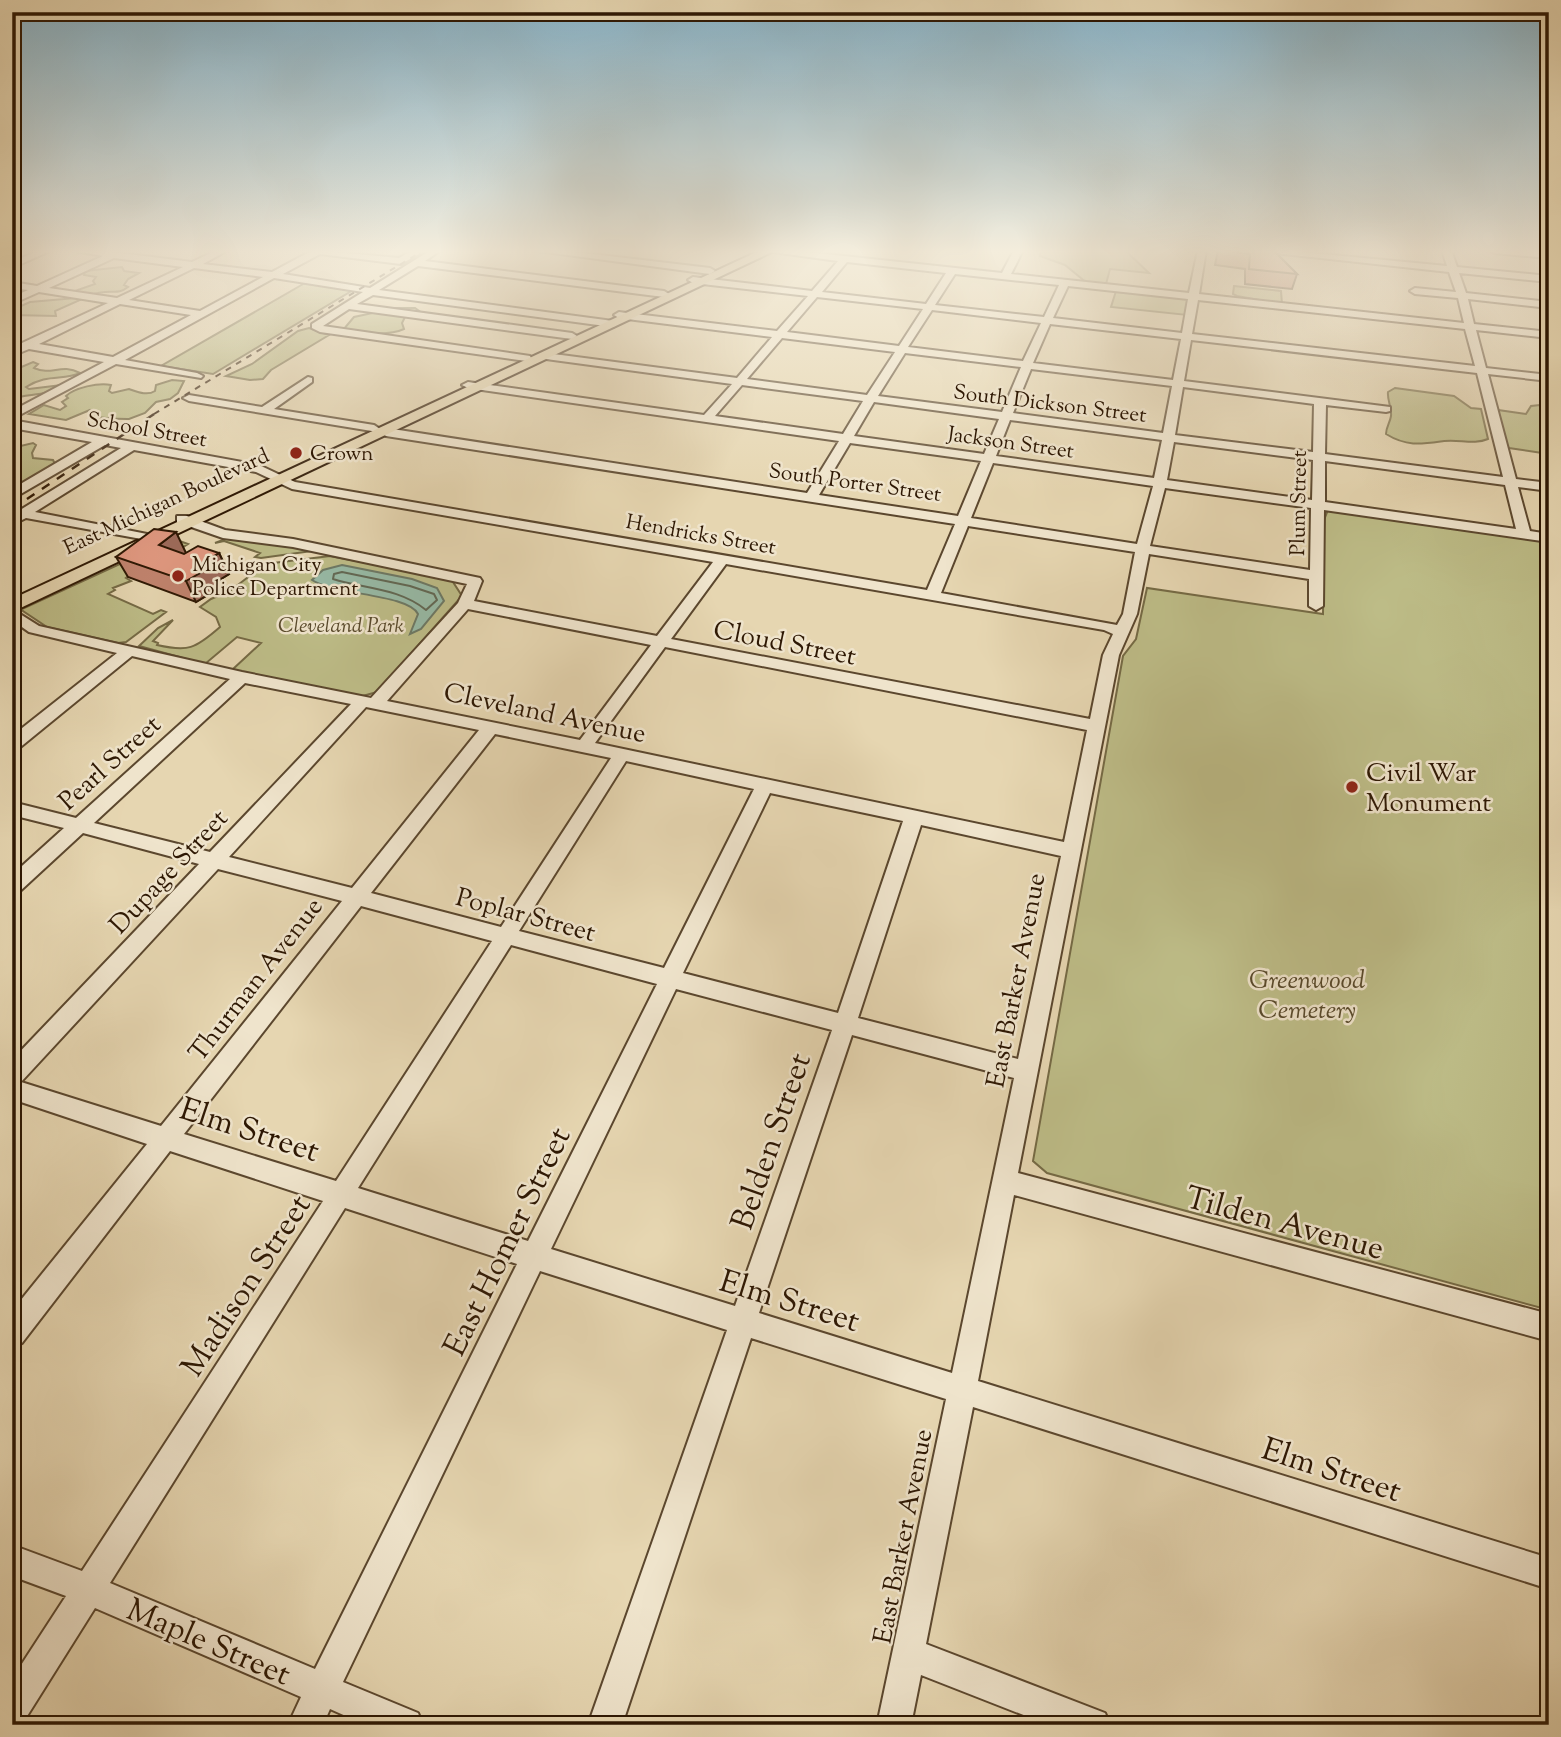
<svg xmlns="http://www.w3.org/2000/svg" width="1561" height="1737" font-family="'Sorts Mill Goudy',serif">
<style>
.green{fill:#bdbc87;stroke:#756a45;stroke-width:2}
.water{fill:#97baa6;stroke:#6d7965;stroke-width:2}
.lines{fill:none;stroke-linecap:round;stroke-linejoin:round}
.shore{stroke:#626854;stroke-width:2}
.minor-casing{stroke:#5b472e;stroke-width:4}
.major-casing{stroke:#2d1703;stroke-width:4}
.minor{fill:#efe4cc;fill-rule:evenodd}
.major{fill:#e6d6b1;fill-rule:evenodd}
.rail-far1{stroke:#2d1703;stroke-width:2;stroke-dasharray:6 6;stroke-linecap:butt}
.rail{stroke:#2d1703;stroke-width:2.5;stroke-dasharray:9 9;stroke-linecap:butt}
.wall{fill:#c1836e;stroke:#2d1703;stroke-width:2}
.shaded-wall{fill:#9d6a5a;stroke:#2d1703;stroke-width:2}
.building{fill:#e09880;stroke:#2d1703;stroke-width:2}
.poi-dot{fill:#8f2418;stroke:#efe4cc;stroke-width:2.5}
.labels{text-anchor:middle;stroke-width:5;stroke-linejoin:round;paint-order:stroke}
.far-street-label{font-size:21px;fill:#2d1703;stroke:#efe4cc}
.far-poi-label{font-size:21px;fill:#2d1703;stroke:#efe4cc;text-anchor:start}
.far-park-label{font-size:21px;font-style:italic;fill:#58492b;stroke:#efe4cc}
.street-label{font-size:26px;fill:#2d1703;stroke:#efe4cc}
.poi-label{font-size:26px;fill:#2d1703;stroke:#efe4cc;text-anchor:start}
.park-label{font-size:26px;font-style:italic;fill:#58492b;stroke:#efe4cc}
.near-street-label{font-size:32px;fill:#2d1703;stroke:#efe4cc}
</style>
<rect width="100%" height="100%" fill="#e6d6b1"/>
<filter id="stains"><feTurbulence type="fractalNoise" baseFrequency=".00286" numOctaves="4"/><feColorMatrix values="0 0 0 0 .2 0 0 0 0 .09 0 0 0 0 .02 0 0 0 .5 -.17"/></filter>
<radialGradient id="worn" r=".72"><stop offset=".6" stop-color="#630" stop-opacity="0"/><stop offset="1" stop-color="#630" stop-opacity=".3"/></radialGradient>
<path class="green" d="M1040 250H1131L1128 253 1149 273 1110 269 1106 284 1087 283 1065 265 1040 256Z
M122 267 124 271 139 273 128 279 124 285 128 287C119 294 115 291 105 292 87 294 89 298 69 293L95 284 93 281 96 277 84 275 85 271Z
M305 283 353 290 213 374 161 366Z
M1234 286 1281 291 1282 304 1237 296 1233 294Z
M1116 291 1187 299V315L1111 307Z
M76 298 80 300 55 311 56 316 12 315V310L30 302Z
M396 308H415L422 313 406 315 402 323 404 329C386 337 363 332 343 330L354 317Z
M309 328 329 335 271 370 263 379 250 380 226 376 252 364 298 331Z
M33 362 38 364 34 368C52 376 61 363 80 373 63 381 48 373 26 387L29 389 62 385C46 397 30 393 12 399V371Z
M172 380 184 381 178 393 170 399 156 402 145 413 129 419C117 418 102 420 90 415L93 412 90 410 66 420 29 414 44 405 60 410 66 406 62 402 68 398 66 396C74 388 99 382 111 385L109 391 112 393 129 389C138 392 147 396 155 391L156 385Z
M1395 388 1454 396 1471 408 1481 409 1488 439C1474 445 1459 439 1444 441 1422 444 1407 447 1386 434 1386 427 1390 423 1391 416 1392 408 1387 400 1388 392Z
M1540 405 1549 406V454L1509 448 1506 445 1498 410 1526 414 1531 406Z
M33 443 36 445 32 453 33 458 53 460 55 464 12 491V481L15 478 12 477V448Z
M1328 510 1549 541V1310L1047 1173 1033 1161 1123 656 1136 639 1147 588 1323 614 1324 520Z
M228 538 288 545 312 551 261 558 255 557 260 553 224 541 215 543Z
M174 539 188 544 177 551 164 549 126 578 131 581 113 588 115 590 108 594 153 614 161 610 166 612 126 642 118 643 47 627 23 611 22 609Z
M330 556 451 579 462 596 377 692 359 697 232 670 261 643 237 637 205 664 139 646 158 628 173 620 153 641 158 643 157 645C188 652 195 649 220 627L216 617 200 607 211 599 230 591 265 564Z"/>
<path class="water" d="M342 565 412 579 437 588 444 601 421 629 410 634 418 614C408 594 334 595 312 580L323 570Z"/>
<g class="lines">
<path class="shore" d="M342 572 410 586 434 594 437 600 426 610C399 588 365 589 333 579L334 574Z"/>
<g class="minor-casing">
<path id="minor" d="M40 250H52L12 268V262Z
M70 250H96L192 262 217 250H228L203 264 272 272 313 250 399 258 413 250H419V254L401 264 320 254 283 274 370 288 431 250H441L425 261 664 291 669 294 664 297 418 266 379 290 613 321 618 324 613 327 373 295 357 304 572 333 577 336 572 339 349 309 323 326 530 356 531 358 526 361 320 332 312 328V324L363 292 274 278 125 360 197 373 203 376 201 378 116 364 12 419V411L104 362 29 349 12 356V349L22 343 108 303 39 292 12 304V297L28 290 12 288V282L37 286 103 256ZM114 258 183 267 117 298 49 288ZM194 268 263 277 200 311 129 300ZM120 304 191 315 113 357 39 344Z
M530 250H558L710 268 715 271 710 274Z
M758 250H788L1002 273 1014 250H1023L1011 274 1189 293 1198 250H1206L1199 294 1464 323 1458 298 1415 294 1410 291 1415 288 1456 292 1449 272 1247 250H1280L1447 266 1442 250H1451L1457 267 1549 276V282L1459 273 1466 293 1549 302V308L1468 299 1474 324 1549 332V338L1476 330 1486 368 1549 375V381L1488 374 1516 479 1549 483V491L1518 487 1530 531 1549 534V542L1324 510 1323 606 1316 610 1309 606V579L1149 554 1137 614 1119 655 1018 1173 1549 1314V1341L1014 1195 978 1381 1549 1558V1589L973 1407 926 1644 1105 1713 1110 1725H1049L921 1675 911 1725H877L946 1399 751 1338 622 1725H588L727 1330 540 1271 343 1682 418 1713 423 1725H366L330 1709 323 1725H288L301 1697 95 1608 24 1721 12 1725V1679L66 1596 12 1576V1545L82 1571 323 1201 170 1151 22 1343 12 1346V1311L147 1144 12 1099V1060L199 864 83 833 19 892 12 894V875L64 828 12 815V802L76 818 230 679 132 656 18 749 12 751V736L117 653 29 632 12 620V609L39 626 242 672 371 698 458 603 467 584 293 547 223 538 177 522V516H187L225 530 293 539 480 578 482 581 474 601 657 636 713 562 292 489 256 472 134 450 35 512 142 533 147 534V540L26 518 12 525V515L121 448 105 445 12 499V489L92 442 12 428V420L259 465 295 482 927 590 955 524 386 436 380 432 386 428 807 493 839 441 468 388 462 385 468 382 704 415 732 384 546 359 541 356 546 353 737 378 772 337 619 318 614 315 619 312 777 331 808 296 693 283 688 280 693 277 812 291 838 261ZM847 262 946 273 926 304 822 292ZM955 274 1059 285 1044 317 935 305ZM1068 286 1188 299 1182 333 1053 318ZM817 297 923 309 899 346 787 332ZM1198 300 1465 329 1475 366 1192 334ZM932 310 1041 323 1023 361 908 347ZM1050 324 1181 339 1173 380 1033 363ZM782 338 895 352 867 395 747 379ZM1191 340 1477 373 1503 477 1325 454 1326 405 1386 412 1390 411V407L1184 381ZM905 353 1021 367 1002 412 878 396ZM1031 369 1172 386 1163 433 1013 413ZM742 385 863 401 843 434 715 416ZM1183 387 1314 404 1313 452 1175 435ZM874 402 999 419 984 454 854 436ZM1010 420 1162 440 1154 478 996 456ZM1174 442 1313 460 1312 500 1167 480ZM850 443 981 461 958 516 819 495ZM1325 461 1505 485 1516 529 1325 502ZM993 463 1153 486 1137 544 971 518ZM1165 488 1311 508 1310 570 1150 546ZM968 526 1135 552 1123 614 1117 625 941 593ZM726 564 1104 630 1113 634 1103 655 1090 719 671 639ZM468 609 651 645 580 740 387 701ZM665 647 1087 730 1064 842 595 743ZM245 683 351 704 210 852 94 823ZM366 707 479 730 352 888 229 857ZM495 734 611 758 501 927 371 893ZM626 761 754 789 664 968 519 931ZM770 793 903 821 838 1013 683 973ZM921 825 1061 856 1018 1059 858 1018ZM218 869 342 901 161 1126 21 1082ZM361 906 492 941 336 1181 184 1134ZM511 945 657 984 528 1241 358 1188ZM676 989 832 1030 735 1306 551 1249ZM852 1035 1014 1078 952 1373 759 1313ZM345 1208 517 1264 315 1669 110 1583Z
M1490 250 1549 252V258L1494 253Z
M308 377 312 378V382L274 409 374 425 380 429 378 432 189 401 183 398 189 395 262 407Z"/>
</g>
<g class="major-casing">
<path id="major" d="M761 250H776L12 612V599Z"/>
</g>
<use href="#minor" class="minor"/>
<use href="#major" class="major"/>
<path class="rail-far1" d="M154 414 424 250"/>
<path class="rail" d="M12 509 157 412"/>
</g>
<path class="wall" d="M1218 250H1273L1297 274 1292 289 1245 284V269L1215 265Z
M186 553H219L229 574 216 582 219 588 196 602 128 577 116 557Z"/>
<path class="shaded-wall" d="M176 532 186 553 170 565 159 545Z
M219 553 229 574 216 582 219 588 196 602 186 581 201 564Z"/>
<path class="building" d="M1219 250H1273L1297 274 1249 269 1250 254Z
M154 529 176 532 159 545 184 554 198 546 219 553 201 564 209 568 186 581 116 557Z"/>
<linearGradient id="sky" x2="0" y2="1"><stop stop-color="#87b6ce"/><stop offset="0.51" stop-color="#f4eddc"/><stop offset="1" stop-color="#f4eddc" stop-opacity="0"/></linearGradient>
<rect width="1561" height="493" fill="url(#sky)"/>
<g class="poi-dot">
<circle cx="296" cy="453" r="7"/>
<circle cx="178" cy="576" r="7"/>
<circle cx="1352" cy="787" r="7"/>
</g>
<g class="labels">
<g class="far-street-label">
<text transform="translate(1050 403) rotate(7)" y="7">South Dickson Street</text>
<text transform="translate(147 429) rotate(10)" y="7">School Street</text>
<text transform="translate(1011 442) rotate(8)" y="7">Jackson Street</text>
<text transform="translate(855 482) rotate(8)" y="7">South Porter Street</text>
<text transform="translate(166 501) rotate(-25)" y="7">East Michigan Boulevard</text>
<text transform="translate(1298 503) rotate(-89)" y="7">Plum Street</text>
<text transform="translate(701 534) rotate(10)" y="7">Hendricks Street</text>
</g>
<g class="far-poi-label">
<text x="310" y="460">Crown</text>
<text x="192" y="571">Michigan City<tspan x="192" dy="24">Police Department</tspan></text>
</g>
<g class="far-park-label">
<text x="341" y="632">Cleveland Park</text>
</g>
<g class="street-label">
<text transform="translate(785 642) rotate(11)" y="9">Cloud Street</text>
<text transform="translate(545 712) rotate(12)" y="9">Cleveland Avenue</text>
<text transform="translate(109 762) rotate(-42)" y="9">Pearl Street</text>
<text transform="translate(168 871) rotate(-47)" y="9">Dupage Street</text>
<text transform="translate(526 914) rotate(15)" y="9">Poplar Street</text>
<text transform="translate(255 979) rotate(-52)" y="9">Thurman Avenue</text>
<text transform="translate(1015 980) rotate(-79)" y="9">East Barker Avenue</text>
<text transform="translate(902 1536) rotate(-79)" y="9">East Barker Avenue</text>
</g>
<g class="poi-label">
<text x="1366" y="781">Civil War<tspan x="1366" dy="30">Monument</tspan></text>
</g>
<g class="park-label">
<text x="1307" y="988">Greenwood<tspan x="1307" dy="30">Cemetery</tspan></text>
</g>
<g class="near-street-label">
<text transform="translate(250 1129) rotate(18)" y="11">Elm Street</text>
<text transform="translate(770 1141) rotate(-71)" y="11">Belden Street</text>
<text transform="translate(1285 1222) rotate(15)" y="11">Tilden Avenue</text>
<text transform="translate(506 1241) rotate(-64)" y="11">East Homer Street</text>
<text transform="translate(245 1285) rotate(-57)" y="11">Madison Street</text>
<text transform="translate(790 1300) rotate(17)" y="11">Elm Street</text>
<text transform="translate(1332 1469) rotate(18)" y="11">Elm Street</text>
<text transform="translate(209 1641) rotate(23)" y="11">Maple Street</text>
</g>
</g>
<rect width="1561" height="1737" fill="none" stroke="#e6d6b1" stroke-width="42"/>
<rect x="14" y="14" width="1533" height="1709" fill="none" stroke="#2d1703" stroke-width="3.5"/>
<rect x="21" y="21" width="1519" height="1695" fill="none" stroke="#2d1703" stroke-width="2"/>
<rect width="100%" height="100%" filter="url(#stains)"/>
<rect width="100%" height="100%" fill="url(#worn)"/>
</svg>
